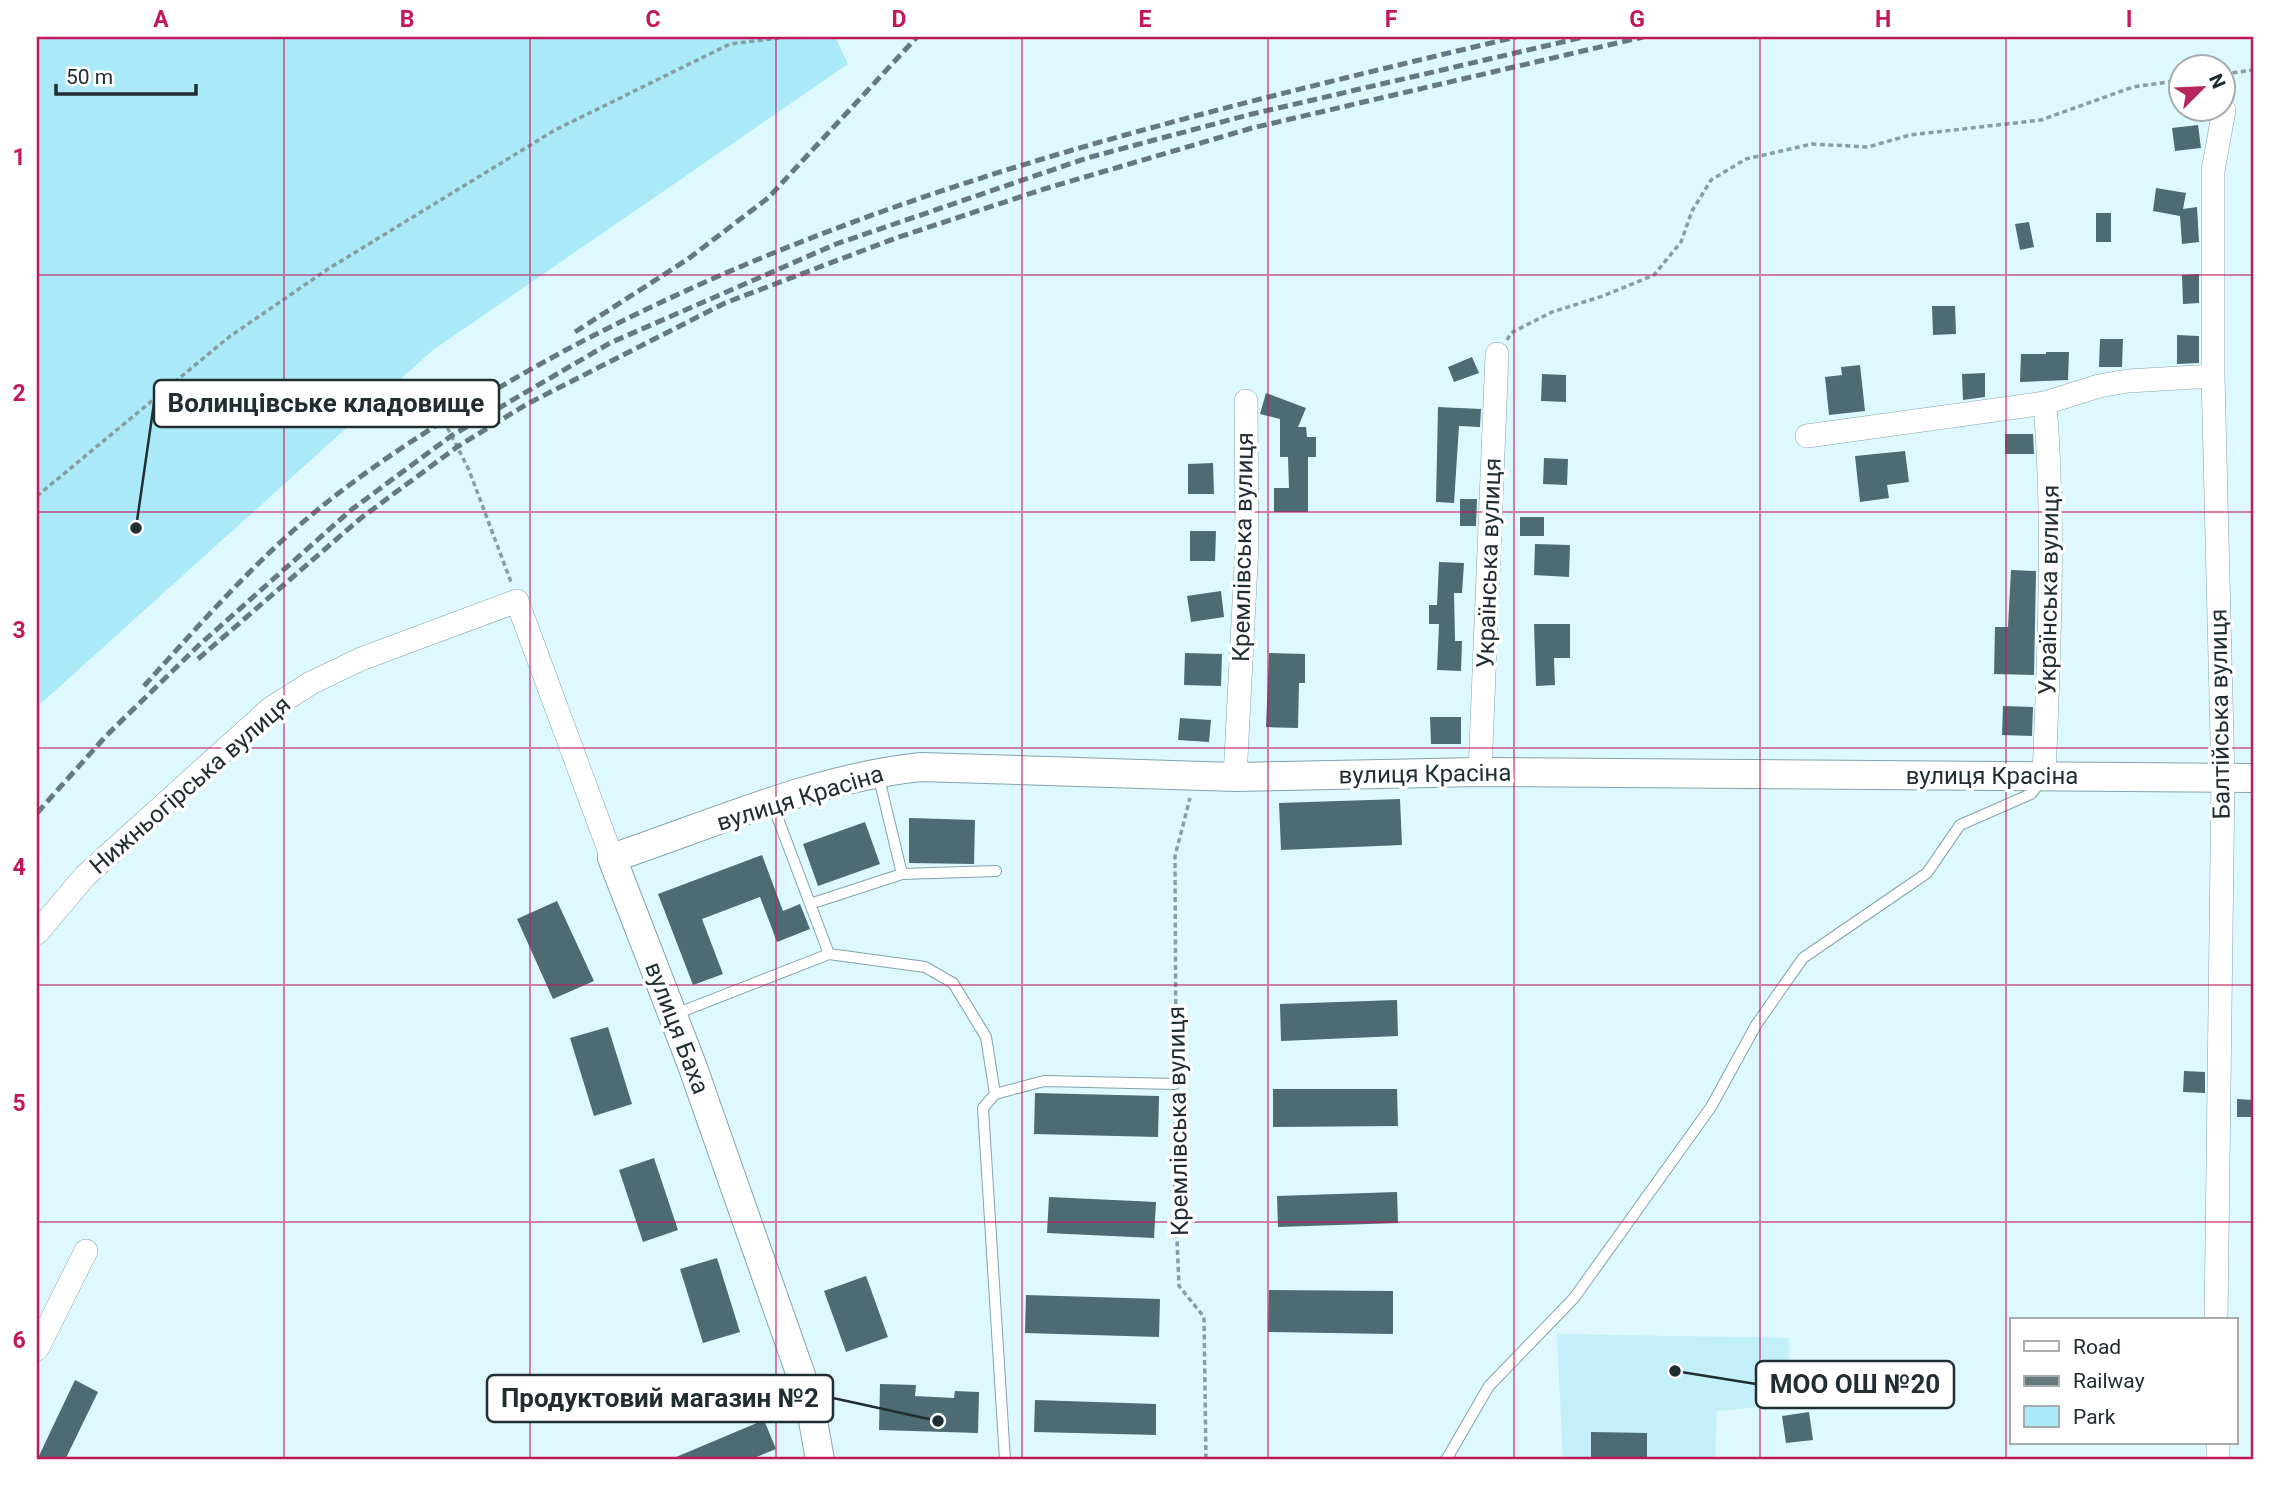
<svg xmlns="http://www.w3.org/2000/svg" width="2290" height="1497" font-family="Roboto,sans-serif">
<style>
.built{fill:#c3eff9}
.green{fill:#aae9f7}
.building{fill:#4c6b72}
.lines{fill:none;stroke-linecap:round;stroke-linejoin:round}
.service-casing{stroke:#83a3ab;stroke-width:12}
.minor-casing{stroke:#83a3ab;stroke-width:24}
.tertiary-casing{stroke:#83a3ab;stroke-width:30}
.path{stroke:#889da2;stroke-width:3.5;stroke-dasharray:5 3.5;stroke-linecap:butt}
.service{stroke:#fff;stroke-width:10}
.minor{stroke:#fff;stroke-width:23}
.tertiary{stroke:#fff;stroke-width:28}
.rail{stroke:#66797d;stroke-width:5;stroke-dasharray:10 5;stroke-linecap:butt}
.grid{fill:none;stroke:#c2185b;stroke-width:2;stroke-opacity:0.55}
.labels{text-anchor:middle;stroke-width:7;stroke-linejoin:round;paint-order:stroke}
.street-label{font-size:24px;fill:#212e31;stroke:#fff}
.leader{fill:none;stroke:#212e31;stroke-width:2.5}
.callout-dot{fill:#212e31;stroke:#fff;stroke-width:2.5}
.callout{fill:#fff;stroke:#212e31;stroke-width:2.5}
.callout-label{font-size:26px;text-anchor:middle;font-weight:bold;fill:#212e31}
.neatline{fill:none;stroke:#c2185b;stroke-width:2.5}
.grid-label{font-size:23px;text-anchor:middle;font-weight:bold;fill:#c2185b}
</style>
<rect width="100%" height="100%" fill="#ddf9ff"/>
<path class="built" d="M1557 1334 1789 1338 1791 1404 1717 1411 1715 1460H1563Z"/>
<path class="green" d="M37 37H835L848 64 433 350 37 707Z"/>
<path class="building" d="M2198 125 2201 148 2175 151 2172 128Z
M2156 188 2186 193 2183 209 2197 207 2199 242 2182 244 2180 216 2153 211Z
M2096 213H2111V242H2096Z
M2029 222 2034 247 2020 250 2015 224Z
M2199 274V303L2183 304 2182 275Z
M1932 306H1955L1956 334 1933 335Z
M2177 335 2199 336V363L2177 364Z
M2100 339H2123L2122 367H2099Z
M2046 352H2069L2068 380 2020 382 2021 354H2046Z
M1472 357 1479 373 1454 382 1448 367Z
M1860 365 1865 411 1829 415 1825 377 1842 375 1841 367Z
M1985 373V397L1963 400 1962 374Z
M1542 374 1566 375V402L1541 401Z
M1266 393 1306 408 1298 427H1306L1307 437H1316V457H1308V512H1274V488H1289L1288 457H1280V419L1260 414Z
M1438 407 1481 409 1480 427 1459 426 1454 503 1436 502Z
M2005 434H2033L2034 454H2005Z
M1905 451 1909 482 1887 485 1889 498 1860 502 1855 456Z
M1544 458 1568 459 1567 485 1543 484Z
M1213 463 1214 494H1188V464Z
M1460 499H1477L1476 526H1460Z
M1520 517H1544V536H1520Z
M1190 531H1216L1215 561H1190Z
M1535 544 1570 545 1569 577 1534 575Z
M1439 562 1464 563 1462 593H1454L1455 641H1462L1461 671 1437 670 1439 624H1429V605H1437Z
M2011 570 2036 571 2034 675 1994 674 1995 627H2008Z
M1221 591 1224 617 1191 622 1187 596Z
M1534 624H1570V658H1554L1555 685 1536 686Z
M1185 653 1222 654 1221 686 1184 685Z
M1269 653 1305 654V683H1299L1298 728 1266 727Z
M2003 706 2033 707 2032 736 2002 735Z
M1430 717H1461V744H1431Z
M1180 718 1211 720 1209 742 1178 740Z
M1400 799 1402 845 1281 850 1279 803Z
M909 818 975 820 974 864 909 863Z
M865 822 880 864 818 886 803 844Z
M762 855 783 911 800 904 810 929 777 942 760 897 702 919 723 974 693 985 658 894Z
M557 901 594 981 553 999 517 919Z
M1397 1000 1398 1036 1281 1041 1280 1004Z
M608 1027 632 1104 594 1116 570 1038Z
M2184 1071 2205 1072V1093L2183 1092Z
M1273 1089H1397L1398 1126 1273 1127Z
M1035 1093 1159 1096 1158 1137 1034 1134Z
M2237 1099 2253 1100V1117H2237Z
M654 1158 678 1230 643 1242 619 1170Z
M1397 1192 1398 1223 1278 1227 1277 1196Z
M1049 1197 1156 1202 1154 1238 1047 1233Z
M717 1258 740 1332 703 1343 680 1269Z
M866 1276 888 1337 846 1352 824 1291Z
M1269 1290 1393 1291V1334L1268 1332Z
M1026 1295 1160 1299 1159 1337 1025 1333Z
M75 1380 98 1392 65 1460H37Z
M880 1384 916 1385 915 1396 954 1398 955 1391 979 1392 978 1433 879 1430Z
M1035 1400 1156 1404V1435L1034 1432Z
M1809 1412 1813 1440 1786 1443 1782 1416Z
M764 1420 776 1449 749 1460H669Z
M1591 1432 1647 1433V1460H1591Z"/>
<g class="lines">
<g class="service-casing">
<path id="service" d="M902 874 996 871
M810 904 902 874 878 774
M829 954 925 967 953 983 986 1037 995 1094
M673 1015 829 954 772 803
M1005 1460 983 1108 995 1094 1044 1081 1175 1084
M1446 1460 1489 1386 1574 1298 1711 1107 1756 1025 1803 958 1927 873 1960 825 2031 794 2041 781"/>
</g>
<g class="minor-casing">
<path id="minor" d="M1807 436 2045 403 2099 386 2128 381 2213 376
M1480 772 1497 354
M2044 776C2049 652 2055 528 2045 403
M1235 777 1247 545 1246 401
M37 933 85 876 270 709 311 683 361 659 517 601 612 858
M2216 1320 2223 778 2213 376V171L2224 110
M37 1349 86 1251
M2218 1443V1460"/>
</g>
<g class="tertiary-casing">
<path id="tertiary" d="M820 1460 809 1398 692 1065 612 858C713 824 815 778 921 767L1235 777 1480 772 2253 778"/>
</g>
<path class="path" d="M2224 74 2253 70
M1507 340 1511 333 1552 312 1603 296 1654 275 1681 242 1692 211 1711 180 1746 159 1812 144 1868 147 1910 135 2041 120 2133 87 2182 80
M428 390 469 470 511 582
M37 496 229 337 328 269 555 130 730 44 787 37
M1176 1072 1175 856 1190 798
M1175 1097 1174 1169 1179 1286 1204 1317 1206 1460"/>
<use href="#service" class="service"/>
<use href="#minor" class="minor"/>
<use href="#tertiary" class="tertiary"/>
<path class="rail" d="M575 332 688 259 768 198 917 37
M198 659 361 518 457 447 527 404 725 303 896 238 1044 189 1252 128 1643 37
M144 686C192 633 241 577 295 529 361 471 436 424 512 380 826 199 1167 120 1516 37
M37 813 106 736 198 646 351 510 451 436 610 343 836 244 1087 158 1248 115 1584 37"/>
</g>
<path class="grid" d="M284 37V1460M530 37V1460M776 37V1460M1022 37V1460M1268 37V1460M1514 37V1460M1760 37V1460M2006 37V1460M37 275H2253M37 512H2253M37 748H2253M37 985H2253M37 1222H2253"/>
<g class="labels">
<g class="street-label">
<text transform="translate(1243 547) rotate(-89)" y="8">Кремлівська вулиця</text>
<text transform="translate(1489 563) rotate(-88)" y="8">Українська вулиця</text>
<text transform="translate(2049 590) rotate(-89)" y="8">Українська вулиця</text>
<text transform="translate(2220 714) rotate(-91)" y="8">Балтійська вулиця</text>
<text transform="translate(1425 774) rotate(-1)" y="8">вулиця Красіна</text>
<text x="1992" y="784">вулиця Красіна</text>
<text transform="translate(190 785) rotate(-41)" y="8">Нижньогірська вулиця</text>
<text transform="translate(800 798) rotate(-17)" y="8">вулиця Красіна</text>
<text transform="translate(677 1028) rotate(69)" y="8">вулиця Баха</text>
<text transform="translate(1178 1121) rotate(-91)" y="8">Кремлівська вулиця</text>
</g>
</g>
<path class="leader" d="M136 528L154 403M1675 1371L1756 1384M938 1421L833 1398"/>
<g class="callout-dot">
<circle cx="136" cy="528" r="7"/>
<circle cx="1675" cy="1371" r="7"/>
<circle cx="938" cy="1421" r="7"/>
</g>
<g class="callout">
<rect x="154" y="380" width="345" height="47" rx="7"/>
<rect x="1756" y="1361" width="198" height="47" rx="7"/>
<rect x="487" y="1375" width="346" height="47" rx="7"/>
</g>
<g class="callout-label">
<text x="326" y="412">Волинцівське кладовище</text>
<text x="1855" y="1393">МОО ОШ №20</text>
<text x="660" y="1407">Продуктовий магазин №2</text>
</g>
<rect width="2290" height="1497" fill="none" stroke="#ffffff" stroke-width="77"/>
<rect x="2010" y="1318" width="228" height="126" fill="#ffffff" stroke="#a6abad" stroke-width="2"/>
<rect x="2024" y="1341" width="35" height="10" fill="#ffffff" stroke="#a6abad" stroke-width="2"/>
<text x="2073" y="1354" font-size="21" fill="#212e31">Road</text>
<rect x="2024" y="1376" width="35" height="10" fill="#66797d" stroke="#a6abad" stroke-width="2"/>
<text x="2073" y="1388" font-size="21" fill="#212e31">Railway</text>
<rect x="2024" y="1406" width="35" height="21" fill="#aae9f7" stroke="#a6abad" stroke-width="2"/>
<text x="2073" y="1424" font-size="21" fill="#212e31">Park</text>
<g transform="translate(2202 88) rotate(66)"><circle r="33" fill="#ffffff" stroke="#a6abad" stroke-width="2"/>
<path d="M0-5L12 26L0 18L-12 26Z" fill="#b4265d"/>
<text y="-10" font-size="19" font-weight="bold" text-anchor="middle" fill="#212e31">N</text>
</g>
<path d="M56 84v10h140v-10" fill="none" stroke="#212e31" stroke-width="3.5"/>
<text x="66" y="84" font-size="21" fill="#212e31" stroke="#ffffff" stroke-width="5" paint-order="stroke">50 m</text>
<rect x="38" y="38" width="2214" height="1420" class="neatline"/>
<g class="grid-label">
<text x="161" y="27">A</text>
<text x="407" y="27">B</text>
<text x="653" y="27">C</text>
<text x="899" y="27">D</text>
<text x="1145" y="27">E</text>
<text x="1391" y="27">F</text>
<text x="1637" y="27">G</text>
<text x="1883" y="27">H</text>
<text x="2129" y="27">I</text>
<text x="19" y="165">1</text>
<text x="19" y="401">2</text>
<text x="19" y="638">3</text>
<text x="19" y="875">4</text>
<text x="19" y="1111">5</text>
<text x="19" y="1348">6</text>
</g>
</svg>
